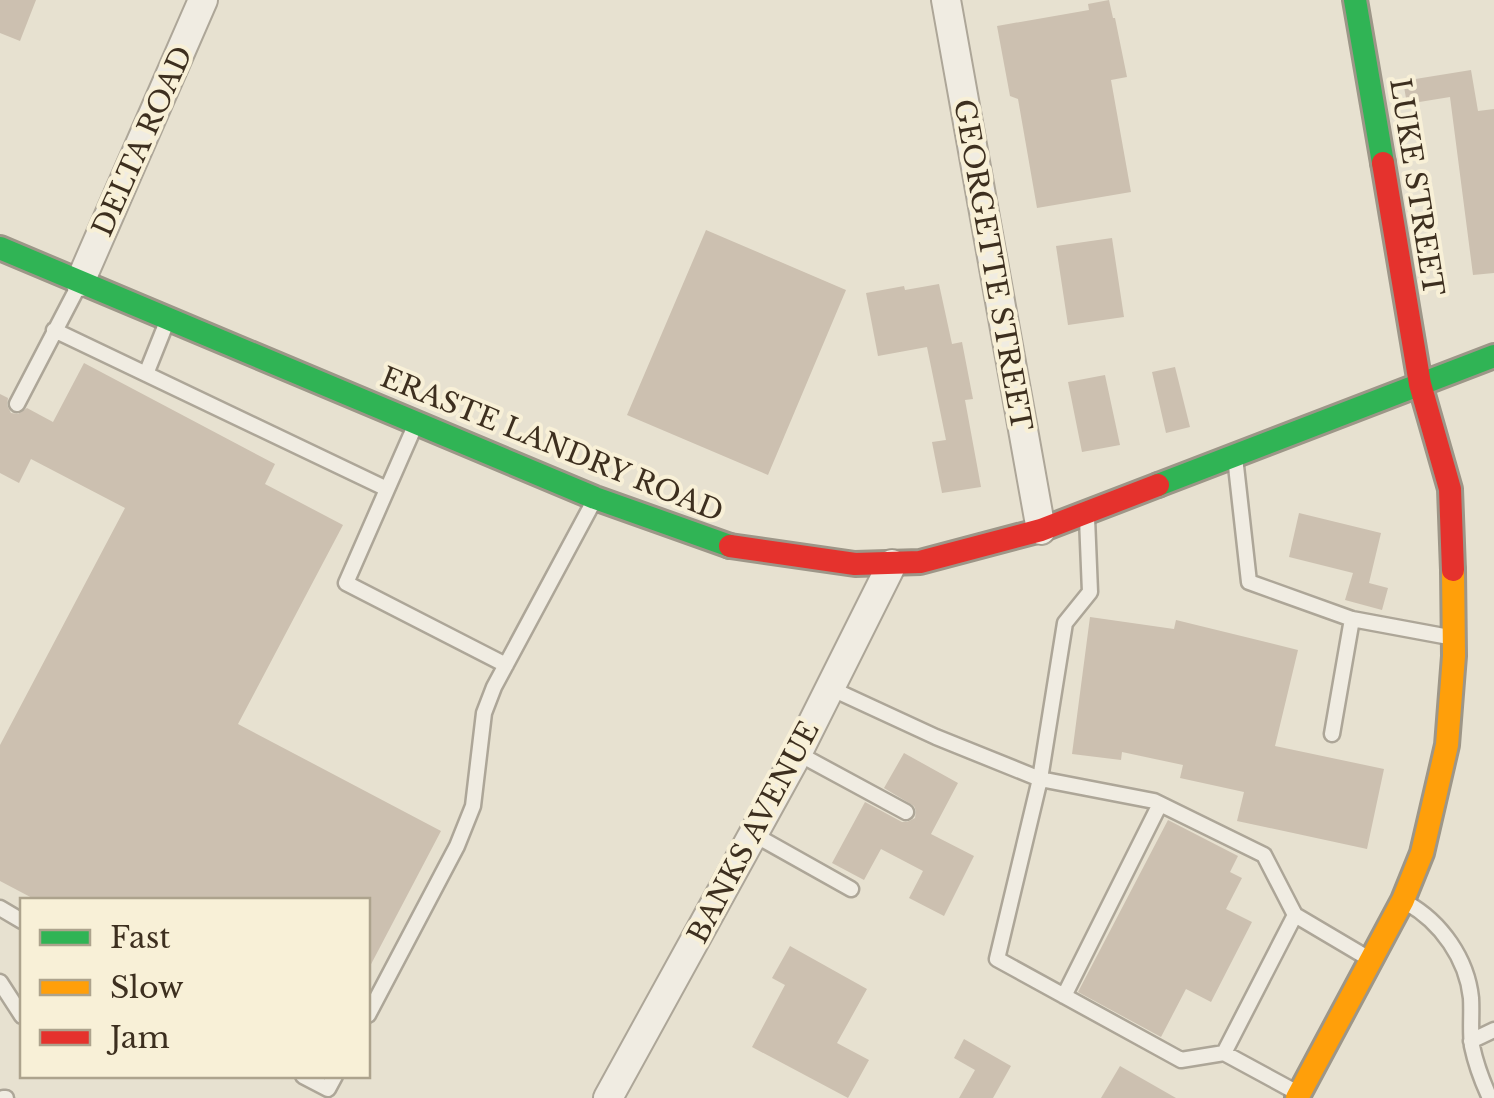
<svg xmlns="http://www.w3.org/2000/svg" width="1494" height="1098" font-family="'Libre Baskerville',serif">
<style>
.building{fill:#ccc0b0}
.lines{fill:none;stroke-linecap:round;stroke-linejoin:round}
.lane-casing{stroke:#ada698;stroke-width:19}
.street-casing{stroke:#ada698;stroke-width:32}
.fast-casing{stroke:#9d9688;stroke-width:28}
.slow-casing{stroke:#9d9688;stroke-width:28}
.jam-casing{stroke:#9d9688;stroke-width:28}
.lane{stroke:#f0ece2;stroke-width:14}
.street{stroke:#f0ece2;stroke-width:28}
.fast{stroke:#30b455;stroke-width:22}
.slow{stroke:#ff9f0a;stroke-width:22}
.jam{stroke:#e5322d;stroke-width:22}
.labels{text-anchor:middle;stroke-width:8;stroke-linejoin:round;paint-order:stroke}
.street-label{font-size:28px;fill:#3d2f1f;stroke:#f8f0d7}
</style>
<rect width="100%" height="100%" fill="#e7e1d0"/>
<path class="building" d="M0 0H36L20 41 0 33Z
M1109 0 1113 18H1115L1127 77 1111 80 1131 192 1037 208 1018 99 1010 96 997 26 1089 10 1088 4Z
M1471 70 1478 111 1494 109V273L1473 275 1450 97 1407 104 1403 81Z
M706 230 846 290 768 475 627 415Z
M1112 238 1124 317 1068 325 1056 246Z
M939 284 952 344 962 342 973 399 965 400 981 487 942 493 932 442 946 440 927 347 878 356 866 293 904 286 905 290Z
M84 363 275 464 265 484 343 525 238 724 441 831 368 970V900H36L0 881V745L125 508 31 459 19 483 0 473V394L8 398 7 405 11 413 18 414 27 408 53 422Z
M1175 367 1190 427 1166 433 1152 372Z
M1105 375 1120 445 1082 452 1068 382Z
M1299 513 1381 533 1369 583 1388 588 1382 610 1345 600 1353 573 1289 557Z
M1090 617 1174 629 1176 620 1298 650 1275 746 1384 769 1367 849 1237 821 1244 792 1180 778 1183 765 1122 752 1121 760 1072 754Z
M904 753 958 783 931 834 974 856 944 916 909 898 923 871 881 849 864 880 832 863 865 802 902 822H907L915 818 916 811 914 806 884 788Z
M1168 820 1238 856 1230 872 1242 878 1226 909 1252 922 1211 1002 1186 989 1161 1037 1078 992Z
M790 946 867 989 837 1043 869 1060 848 1098 752 1047 785 985 772 978Z
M964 1039 1011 1066 993 1098H959L975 1070 954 1058Z
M1120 1066 1176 1098H1101Z"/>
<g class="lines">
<g class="lane-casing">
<path id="lane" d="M54 330 387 489
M146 374 166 324
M17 404 80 283
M414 428 346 583 506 665
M1235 457 1249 582 1352 619 1449 637
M830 688 936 737 1040 779 1065 623 1090 592 1087 518
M1332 734 1352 619
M797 753 906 812
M753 834 851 889
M1407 903C1441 922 1467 959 1471 998 1472 1014 1470 1030 1472 1046 1476 1065 1482 1081 1490 1098
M0 908 22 921
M0 982 22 1016
M1064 996 1160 804
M368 1015 457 846 473 806 484 713 494 687 595 499
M1471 1041 1494 1030
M1224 1053 1295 915 1366 957
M303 1076 328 1089 335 1076
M1294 1091 1224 1053 1181 1060 997 959 1040 779 1154 801 1264 855 1295 915
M3 1098H6"/>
</g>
<g class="street-casing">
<path id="street" d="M946 0 1041 530
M80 282 203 0
M608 1098 793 762 892 564"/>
</g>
<g class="fast-casing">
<path id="fast" d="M1355 0 1383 163
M0 248 595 498 730 546
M1158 485 1494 356"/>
</g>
<g class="slow-casing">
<path id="slow" d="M1297 1098 1403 900 1422 853 1447 745 1454 656 1453 570"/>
</g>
<g class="jam-casing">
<path id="jam" d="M1383 163 1420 384 1450 489 1453 570
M730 546 855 564 920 562 1041 530 1158 485"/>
</g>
<use href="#lane" class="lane"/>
<use href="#street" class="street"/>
<use href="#fast" class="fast"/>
<use href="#slow" class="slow"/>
<use href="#jam" class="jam"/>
</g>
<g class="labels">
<g class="street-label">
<text transform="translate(142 141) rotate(-66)" y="10">DELTA ROAD</text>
<text transform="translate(1417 187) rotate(81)" y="10">LUKE STREET</text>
<text transform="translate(993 265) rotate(80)" y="10">GEORGETTE STREET</text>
<text transform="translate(552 444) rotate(22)" y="10">ERASTE LANDRY ROAD</text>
<text transform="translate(753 832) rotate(-62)" y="10">BANKS AVENUE</text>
</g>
</g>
<rect x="20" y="898" width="350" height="180" fill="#f8f0d7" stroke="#ada38d" stroke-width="2.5"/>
<rect x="40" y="930" width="50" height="15" fill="#30b455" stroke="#ada38d" stroke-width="2.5"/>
<text x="110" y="948" font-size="30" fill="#3d2f1f">Fast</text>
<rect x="40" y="980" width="50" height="15" fill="#ff9f0a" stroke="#ada38d" stroke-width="2.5"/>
<text x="110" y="998" font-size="30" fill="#3d2f1f">Slow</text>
<rect x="40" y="1030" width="50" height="15" fill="#e5322d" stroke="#ada38d" stroke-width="2.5"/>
<text x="110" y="1048" font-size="30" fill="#3d2f1f">Jam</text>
</svg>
